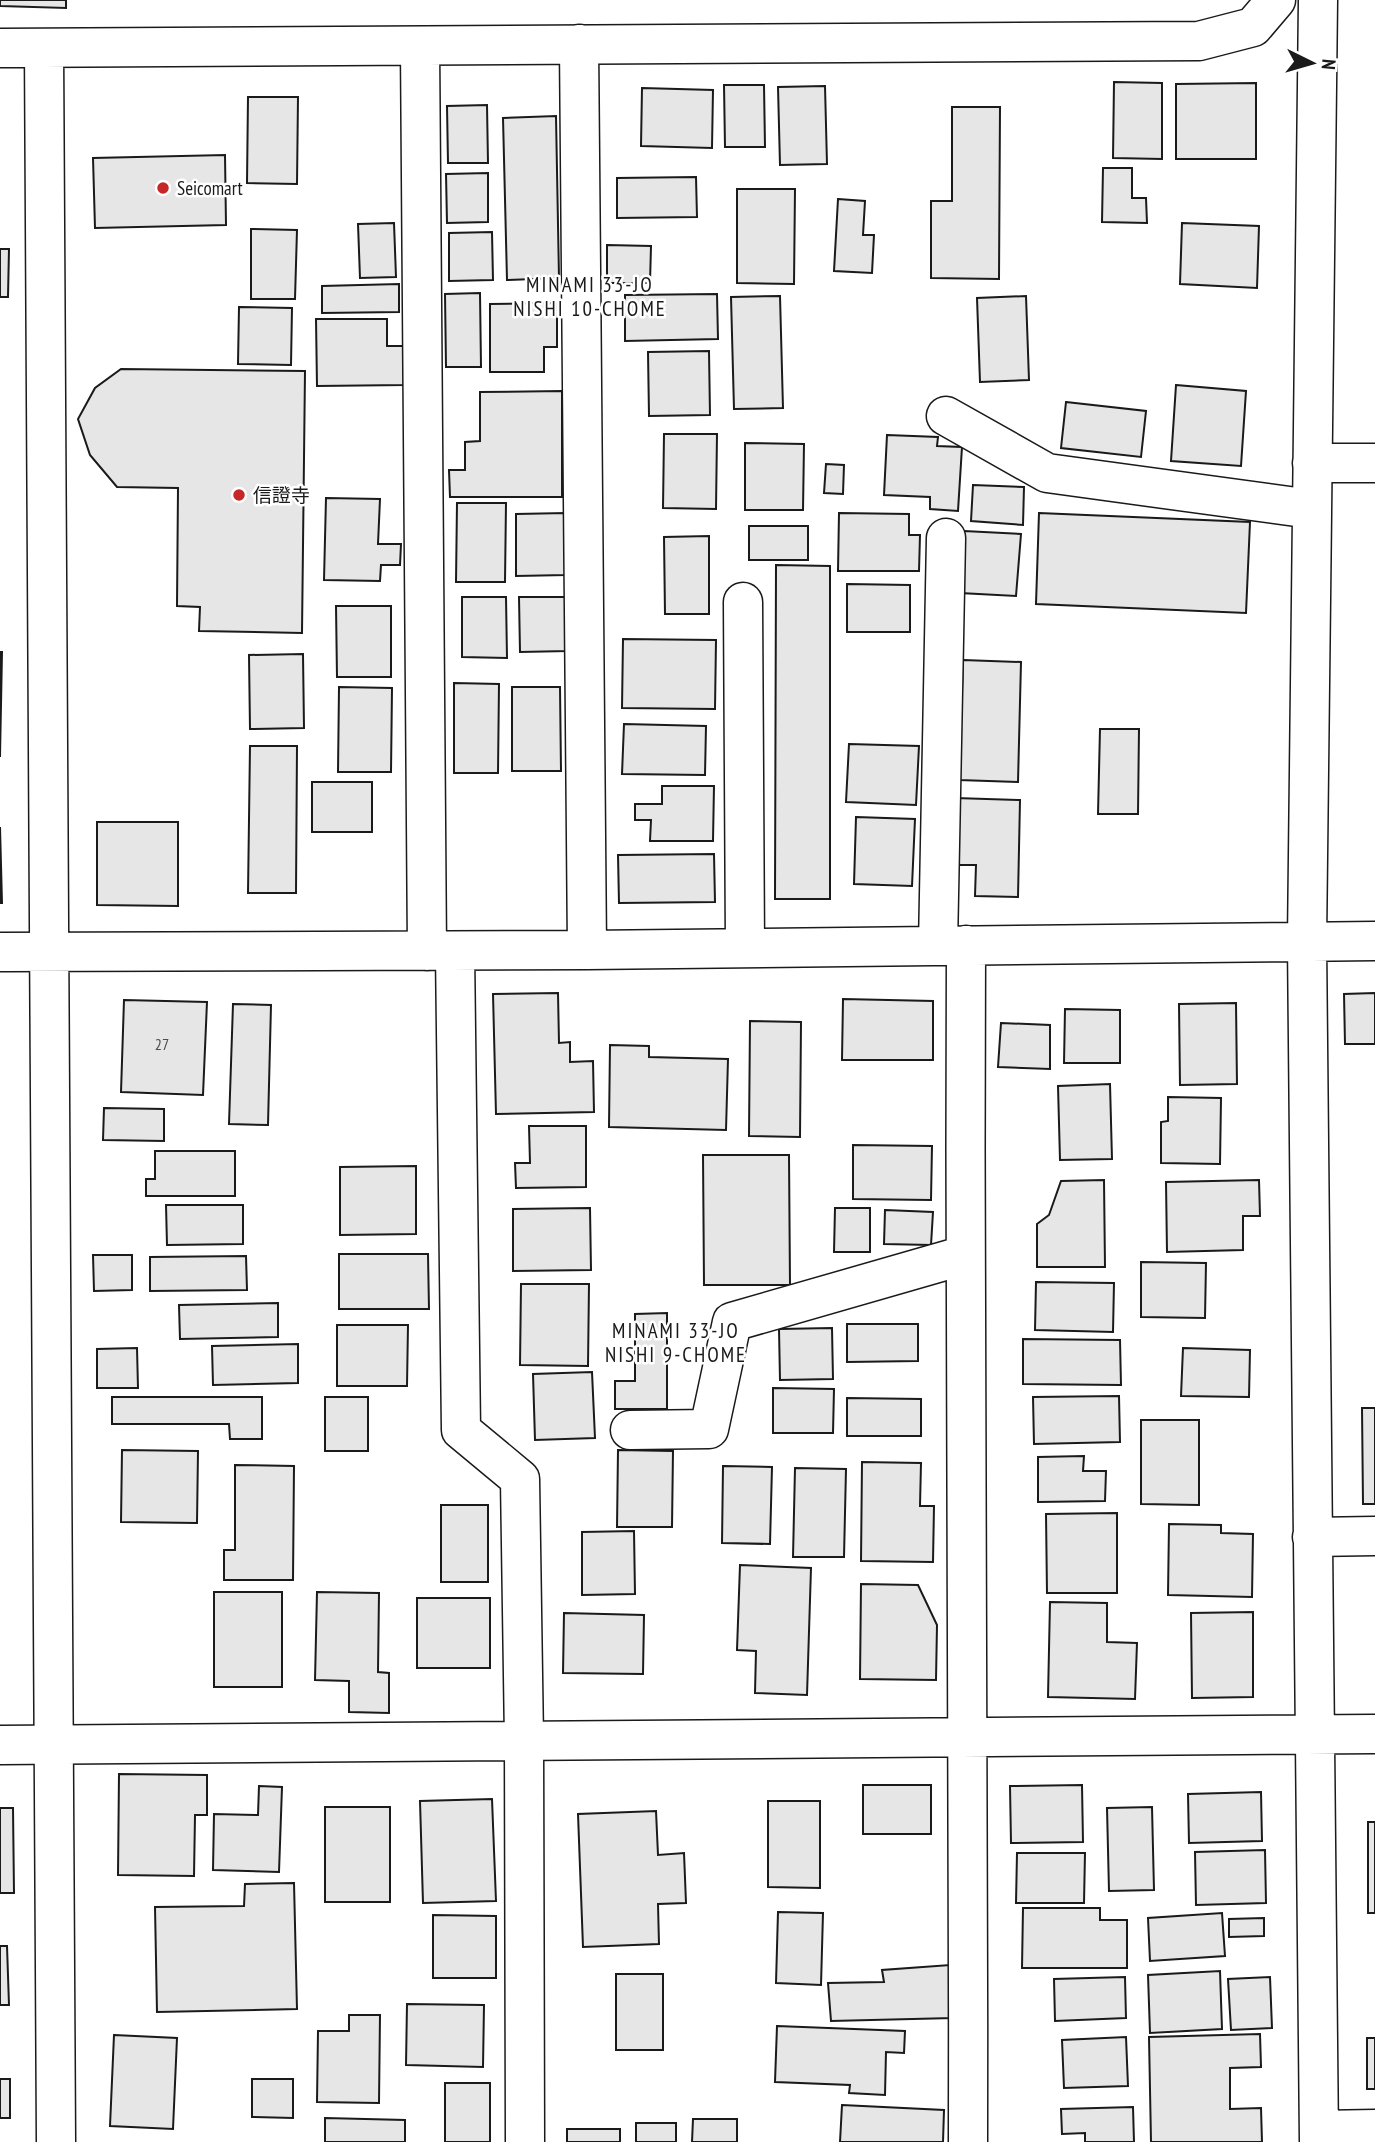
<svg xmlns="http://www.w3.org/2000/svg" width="1375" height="2142" font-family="'PT Sans Narrow','Noto Sans JP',sans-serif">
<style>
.building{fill:#e6e6e6;stroke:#1a1a1a;stroke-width:2}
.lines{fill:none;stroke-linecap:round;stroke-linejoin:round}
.street-casing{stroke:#1a1a1a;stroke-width:41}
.street{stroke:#fff;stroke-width:38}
.poi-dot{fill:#c62828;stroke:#fff;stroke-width:2.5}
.labels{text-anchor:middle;stroke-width:5;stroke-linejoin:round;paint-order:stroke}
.number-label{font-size:16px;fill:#4d4d4d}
.poi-label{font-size:19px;fill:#1a1a1a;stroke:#fff;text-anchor:start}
.neighbourhood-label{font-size:21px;letter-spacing:2px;fill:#1a1a1a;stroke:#fff}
</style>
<rect width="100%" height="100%" fill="#fff"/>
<path class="building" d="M0 0H66V8L0 6Z
M1114 82 1162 83V159L1113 158Z
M1256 83V159H1176V84Z
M724 85H764L765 147H725Z
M825 86 827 164 780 165 778 87Z
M642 88 713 90 712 148 641 146Z
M248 97H298L297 184 247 183Z
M487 105 488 163H448L447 106Z
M952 107H1000L999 279 931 278V201H952Z
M556 116 559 278 507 280 503 118Z
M225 155 226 225 95 228 93 158Z
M1103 168H1132V198H1146L1147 223 1102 222Z
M488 173V222L447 223 446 174Z
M696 177 697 217 617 218V178Z
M737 189H795L794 284 737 283Z
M838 199 865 201 863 235H874L872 273 834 271Z
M394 223 396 277 360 278 358 224Z
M1182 223 1259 226 1257 288 1180 284Z
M251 229 297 230 295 299H251Z
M492 232 493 280 449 281V233Z
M607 245 651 246 650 283H607Z
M0 249H9L8 297H0Z
M399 284V312L322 313V286Z
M480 293 481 367H446L445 294Z
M717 294 718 339 625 341V295Z
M780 296 783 408 734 409 731 297Z
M1026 296 1029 380 980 382 977 298Z
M557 303V347H544V372H490V304Z
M239 307 292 308 291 365 238 364Z
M316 319H387V346H406L405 385 317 386Z
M709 351 710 415 649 416 648 352Z
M121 369 305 371 302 633 199 631 200 607 177 606 178 488 117 487 90 455 78 419 95 388Z
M1176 385 1246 391 1241 466 1171 461Z
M562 391V497H450L449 470H465V442L480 441V392Z
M1066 402 1146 411 1141 457 1061 448Z
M664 434H717L716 509 663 508Z
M887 435 938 437 937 446 962 447 958 511 930 509V497L884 495Z
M745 443 804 444 803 510H745Z
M826 464 844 465 843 494 824 493Z
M973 485 1024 487 1023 525 971 521Z
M326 498 380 499 378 544H401L400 565H381L380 581 324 580Z
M457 503H506L505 582H456Z
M566 513V575L516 576V514Z
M839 513 909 514V535H920L919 571H838Z
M1039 513 1250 522 1246 613 1036 604Z
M749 526H808V560H749Z
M964 531 1021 534 1016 596 960 593Z
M709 536V614H665L664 537Z
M776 565 830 566V899H775Z
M847 584 910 585V632H847Z
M462 597H506L507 658 462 657Z
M519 597H568V651L520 652Z
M336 606H391V677H337Z
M623 639 716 640 715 709 622 708Z
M0 652H2L0 757Z
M303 654 304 728 250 729 249 655Z
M963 660 1021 662 1018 782 959 780Z
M454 683 499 684 498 773H454Z
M339 687 392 688 391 772H338Z
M512 687H560L561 771H512Z
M624 724 706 726 705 775 622 774Z
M1100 729H1139L1138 814H1098Z
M849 744 919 746 916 805 846 802Z
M250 746H297L296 893H248Z
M312 782H372V832H312Z
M662 786H714L713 841H650L651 820H635V804H662Z
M955 798 1020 800 1018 897 975 896 976 865H953Z
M856 817 915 819 912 886 854 884Z
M97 822H178V906L97 905Z
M0 827 2 903H0Z
M714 854 715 902 619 903 618 855Z
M558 993 559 1043 570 1042V1062L593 1061 594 1112 496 1114 493 994Z
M1375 993V1044H1345L1344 994Z
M843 999 933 1001V1060H842Z
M124 1000 207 1002 203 1095 121 1092Z
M1236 1003 1237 1084 1180 1085 1179 1004Z
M233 1004 271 1005 268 1125 229 1124Z
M1065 1009 1120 1010V1063H1064Z
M750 1021 801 1022 800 1137 749 1136Z
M1001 1023 1050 1025V1069L998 1067Z
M610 1045 649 1046V1057L728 1059 726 1130 609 1127Z
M1110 1084 1112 1159 1060 1160 1058 1086Z
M1168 1097 1221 1098 1220 1164 1161 1163V1122L1168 1121Z
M104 1108 164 1109V1141L103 1140Z
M529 1126H586V1187L516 1188 515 1163H530Z
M853 1145 932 1146 931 1200 853 1199Z
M155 1151H235V1196H146V1179H155Z
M703 1155H789L790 1285H704Z
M416 1166V1234L340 1235V1167Z
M1104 1180 1105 1267H1037V1224L1049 1215 1061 1181Z
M1259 1180 1260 1216H1243V1250L1167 1252 1166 1182Z
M166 1205H243V1244L167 1245Z
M590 1208 591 1270 513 1271V1209Z
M835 1208H870V1252H834Z
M885 1210 933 1212 931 1245 884 1244Z
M339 1254H428L429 1309H339Z
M93 1255H132V1290L94 1291Z
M246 1256 247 1290 150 1291V1257Z
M1141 1262 1206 1263 1205 1318 1141 1317Z
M1036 1282 1114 1283 1113 1332 1035 1330Z
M521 1284H589L588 1366 520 1365Z
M278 1303V1337L180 1339 179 1305Z
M667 1313V1409H615V1381H635V1314Z
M847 1324H918V1361L847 1362Z
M337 1325H408L407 1386H337Z
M832 1328 833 1379 780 1380 779 1329Z
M1023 1339 1120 1340 1121 1385 1023 1384Z
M298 1344V1383L213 1385 212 1346Z
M137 1348 138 1388H97V1349Z
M1183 1348 1250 1350 1249 1397 1181 1396Z
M592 1372 595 1438 535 1440 533 1374Z
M773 1388 834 1389 833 1433H773Z
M1119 1396 1120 1442 1034 1444 1033 1397Z
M112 1397H262V1439H230L229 1424H112Z
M325 1397H368V1451H325Z
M847 1398 921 1399V1436H847Z
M1362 1408H1375V1504H1363Z
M1141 1420H1199V1505L1141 1504Z
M122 1450 198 1451 197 1523 121 1522Z
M618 1450 673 1451 672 1527H617Z
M1084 1456 1083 1471H1106L1105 1501 1038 1502V1457Z
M862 1462 921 1463 920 1506H934L933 1562 861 1561Z
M235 1465 294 1466 293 1580H224V1550H235Z
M723 1466 772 1467 770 1544 722 1543Z
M795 1468 846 1469 844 1557H793Z
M441 1505H488V1582H441Z
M1117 1513V1593H1047L1046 1514Z
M1169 1524 1221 1525V1533L1253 1534 1252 1597 1168 1595Z
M634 1531 635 1594 582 1595V1532Z
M740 1565 811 1568 807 1695 755 1693 756 1651 737 1650Z
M861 1584 918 1585 937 1625 936 1680 860 1679Z
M214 1592H282V1687H214Z
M317 1592 379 1593 378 1672 389 1673V1713L349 1712V1681L315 1680Z
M417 1598H490V1668H417Z
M1050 1602 1107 1603V1642L1137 1643 1135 1699 1048 1697Z
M1253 1612V1697L1192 1698 1191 1613Z
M564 1613 644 1615 643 1674 563 1673Z
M119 1774 207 1775V1815H195L194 1876 118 1875Z
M863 1785H931V1834H863Z
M1082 1785 1083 1842 1011 1843 1010 1786Z
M259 1786 282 1787 279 1872 213 1870 214 1814 258 1815Z
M1261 1792 1262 1841 1189 1843 1188 1794Z
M492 1799 496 1901 423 1903 420 1801Z
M768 1801H820V1888L768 1887Z
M325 1807H390V1902H325Z
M1152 1807 1154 1890 1109 1891 1107 1808Z
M0 1808H13L14 1893H0Z
M656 1811 658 1855 684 1853 686 1903 658 1904 659 1944 583 1947 578 1814Z
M1368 1822H1375V1913H1368Z
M1265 1850 1266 1903 1196 1905 1195 1852Z
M1017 1853H1085L1084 1903H1016Z
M294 1883 297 2009 157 2012 155 1907 244 1906 245 1884Z
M1023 1908H1100V1920H1127V1968H1022Z
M778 1912 823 1913 821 1985 776 1983Z
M1222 1913 1225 1956 1150 1961 1148 1918Z
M433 1915 496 1916V1978H433Z
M1264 1918V1936L1229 1937V1919Z
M0 1946H7L9 2005H0Z
M950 1965 953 2018 831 2021 828 1983 884 1982 882 1970Z
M1220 1971 1222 2029 1150 2033 1148 1975Z
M616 1974H663V2050H616Z
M1125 1977 1126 2018 1055 2021 1054 1979Z
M1270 1977 1272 2028 1231 2030 1228 1979Z
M407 2004 484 2005 483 2067 406 2065Z
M349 2015H380L379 2103 317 2102 318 2031H349Z
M777 2026 905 2031 904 2053 886 2052 885 2095 849 2093 850 2085 775 2082Z
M1260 2034 1261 2067 1230 2068V2109L1261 2108 1262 2142H1151L1149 2037Z
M114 2035 177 2038 173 2129 110 2126Z
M1126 2037 1128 2086 1064 2088 1062 2040Z
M1367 2038H1375V2089H1367Z
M0 2079H10V2118H0Z
M252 2079H293V2118L252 2117Z
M445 2083H490V2142H445Z
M842 2105 944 2110 943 2142H840Z
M1133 2107 1134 2142H1085V2133L1062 2134 1061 2109Z
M325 2118 405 2120V2142H325Z
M693 2119H737V2142H692Z
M636 2123H676V2142H636Z
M567 2129H620V2142H567Z"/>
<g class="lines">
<g class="street-casing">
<path id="street" d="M1318 0 1307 942 1319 2142
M579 44 587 950
M420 46 427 951
M0 48 1199 41 1253 27 1276 0
M44 48 56 2142
M946 416 1047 473 1311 509
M1312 463H1375
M743 602 745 948
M966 945C964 1344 969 1743 968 2142
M938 946 946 538
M455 951 461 1430 520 1479 524 1740 525 2142
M0 952 587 950 1375 941
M630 1430 709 1429 732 1322 965 1255
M1312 1537 1375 1536
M0 1745 1375 1734
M1320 2130 1375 2129"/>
</g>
<use href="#street" class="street"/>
</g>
<g class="poi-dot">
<circle cx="163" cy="188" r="7"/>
<circle cx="239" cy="495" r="7"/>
</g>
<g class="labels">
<g class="number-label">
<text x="162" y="1050">27</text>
</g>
<g class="poi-label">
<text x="177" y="195">Seicomart</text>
<text x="253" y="502">信證寺</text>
</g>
<g class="neighbourhood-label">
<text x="590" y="292">MINAMI 33-JO<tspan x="590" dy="24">NISHI 10-CHOME</tspan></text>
<text x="676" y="1338">MINAMI 33-JO<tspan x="676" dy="24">NISHI 9-CHOME</tspan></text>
</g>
</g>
<g transform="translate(1312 63) rotate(95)" stroke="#ffffff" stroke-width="5" paint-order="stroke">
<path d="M0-5L12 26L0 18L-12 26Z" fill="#1a1a1a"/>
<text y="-10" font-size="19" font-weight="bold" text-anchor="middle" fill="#1a1a1a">N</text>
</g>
</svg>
